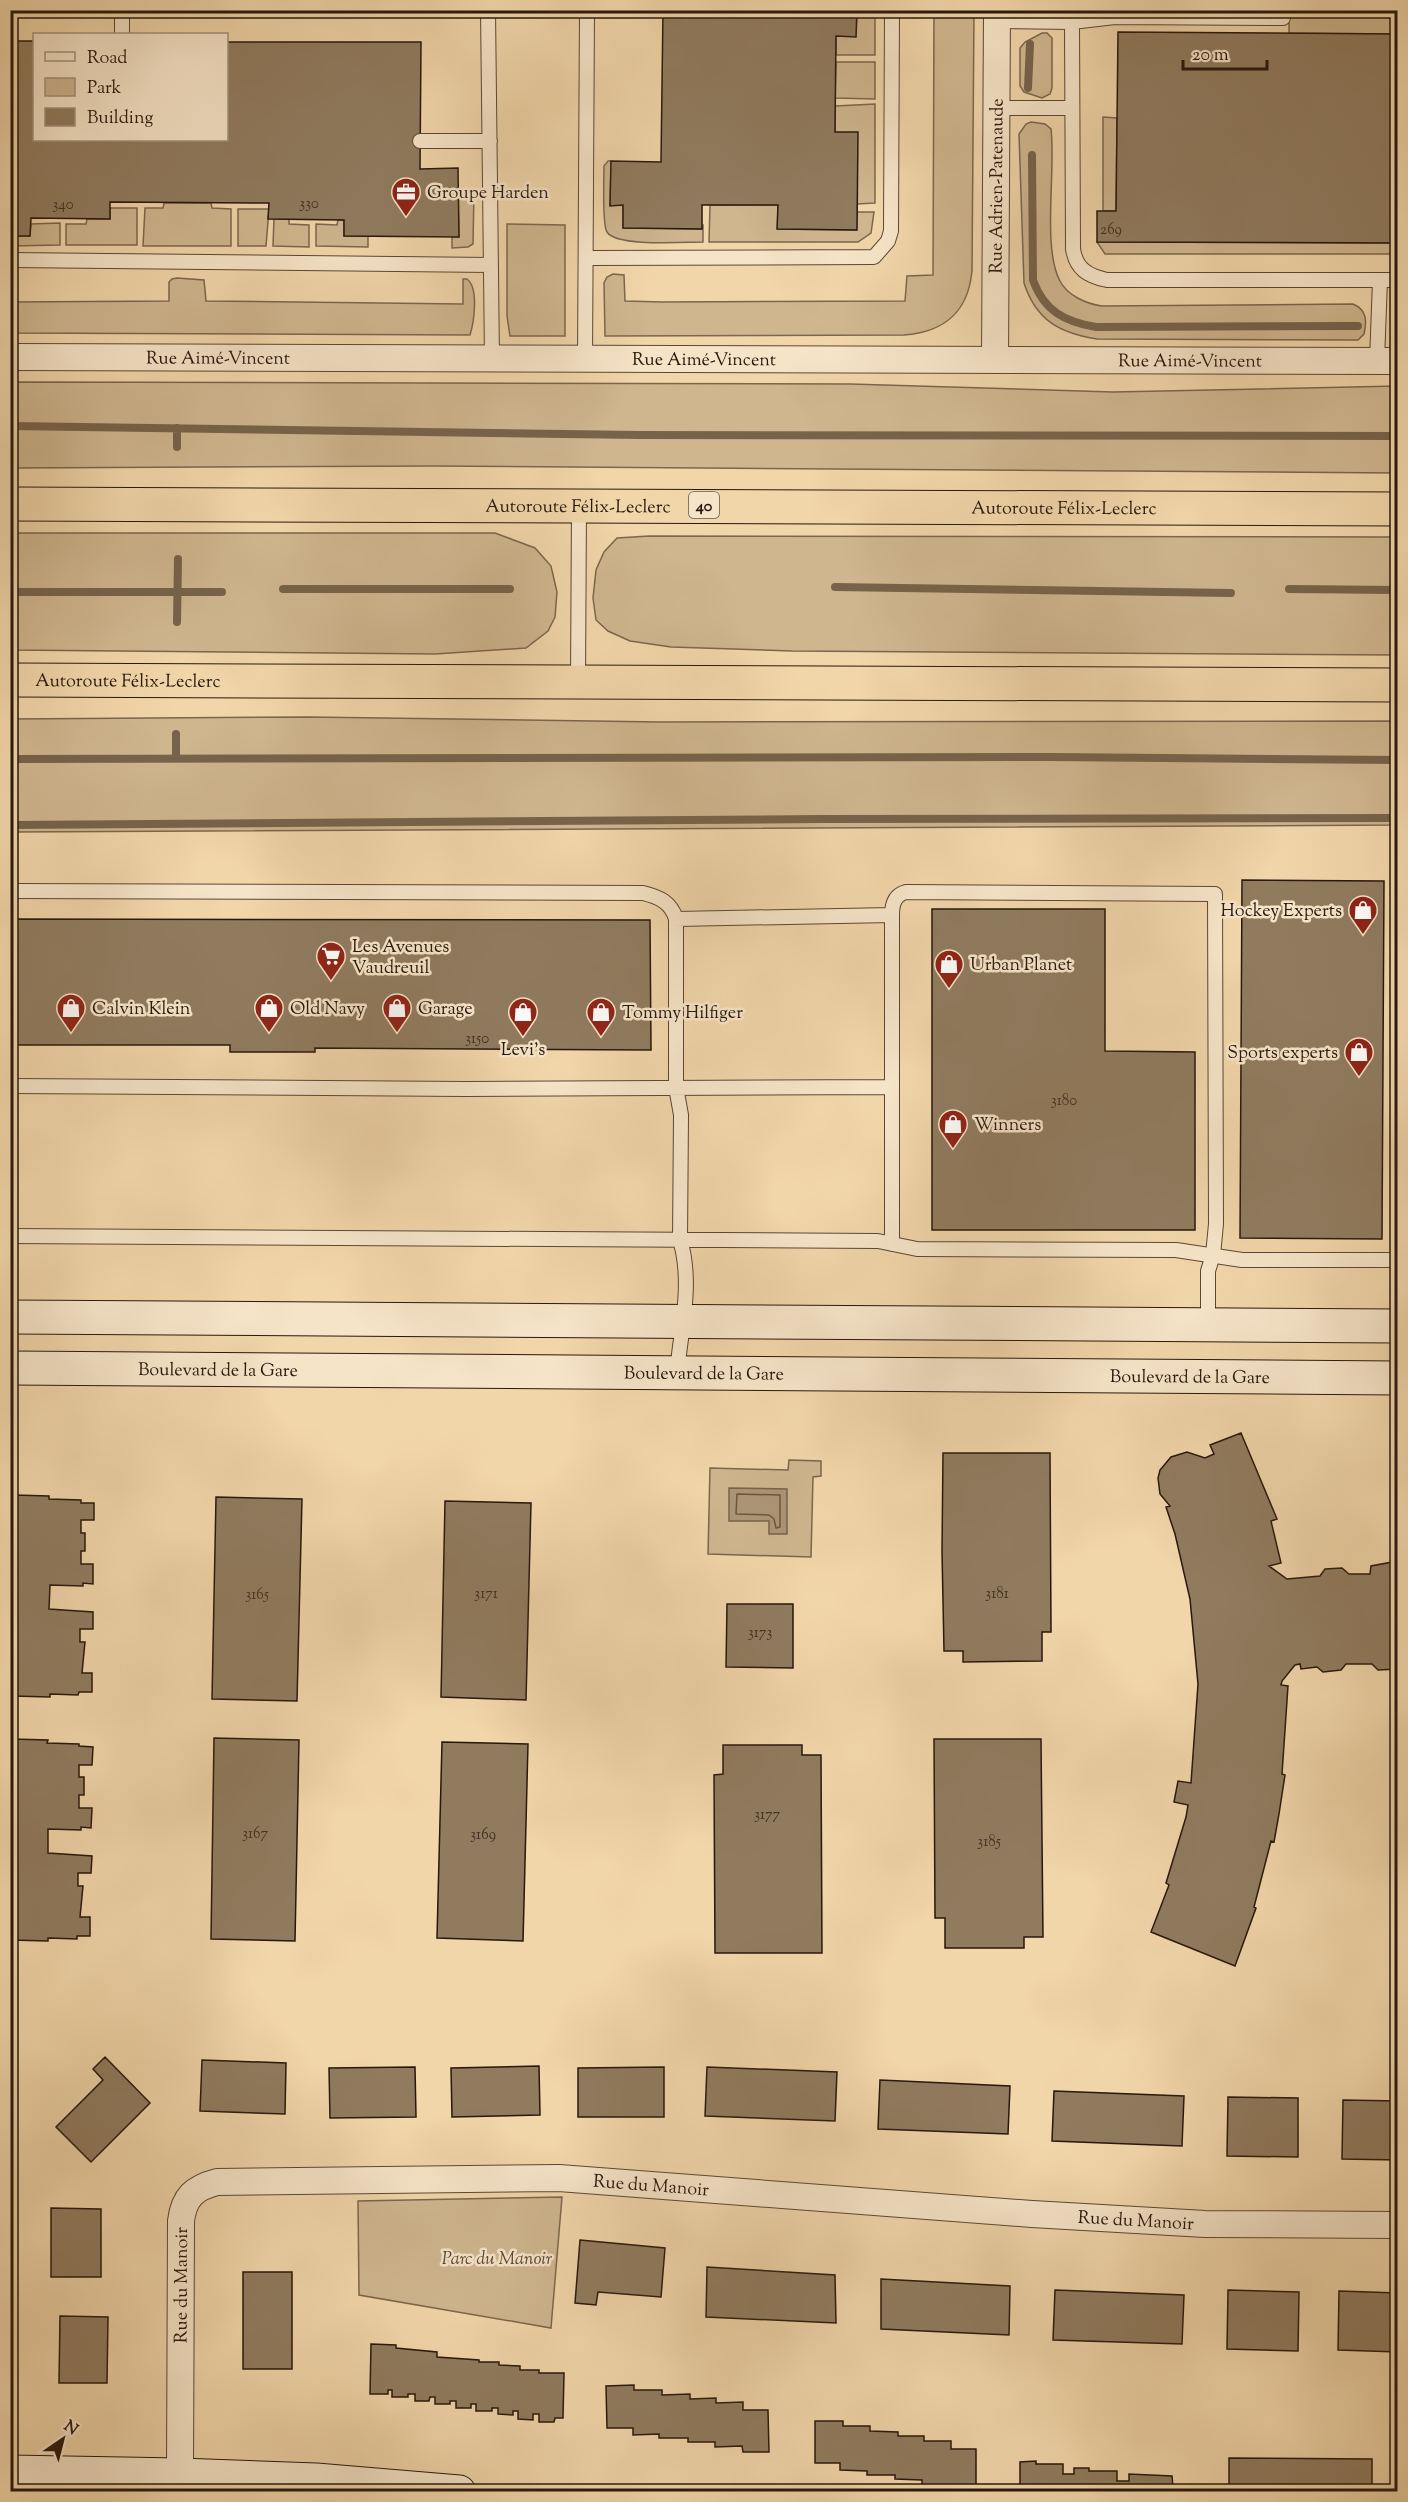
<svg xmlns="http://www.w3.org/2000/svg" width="1408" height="2502" font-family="'Sorts Mill Goudy',serif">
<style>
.green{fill:#cfb68f;stroke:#7b674e;stroke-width:1.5}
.water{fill:#ac9575;stroke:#77634b;stroke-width:1.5}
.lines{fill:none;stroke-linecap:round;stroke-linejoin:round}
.shore{stroke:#6a5641;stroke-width:1.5}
.stream{stroke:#77634b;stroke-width:8}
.building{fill:#907b5f;stroke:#27180d;stroke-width:1.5}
.lane-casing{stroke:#5a4834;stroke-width:16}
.street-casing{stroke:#5a4834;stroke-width:28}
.secondary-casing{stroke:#27180d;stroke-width:35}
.highway-casing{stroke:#27180d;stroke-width:35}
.lane{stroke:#f6e4c8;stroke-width:14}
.street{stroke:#f6e4c8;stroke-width:26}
.secondary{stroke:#f6e4c8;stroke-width:33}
.highway{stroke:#f1d6aa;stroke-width:33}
.labels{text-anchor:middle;stroke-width:5;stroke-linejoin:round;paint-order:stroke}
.number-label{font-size:15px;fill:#413122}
.shield{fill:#f6e4c8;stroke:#655545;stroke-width:1.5}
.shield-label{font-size:16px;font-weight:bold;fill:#27180d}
.street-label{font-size:18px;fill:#27180d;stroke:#f6e4c8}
.poi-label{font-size:18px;fill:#27180d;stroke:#f6e4c8;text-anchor:start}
.park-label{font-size:18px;font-style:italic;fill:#594734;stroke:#f6e4c8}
</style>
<rect width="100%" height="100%" fill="#f1d6aa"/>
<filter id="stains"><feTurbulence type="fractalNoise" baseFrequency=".00333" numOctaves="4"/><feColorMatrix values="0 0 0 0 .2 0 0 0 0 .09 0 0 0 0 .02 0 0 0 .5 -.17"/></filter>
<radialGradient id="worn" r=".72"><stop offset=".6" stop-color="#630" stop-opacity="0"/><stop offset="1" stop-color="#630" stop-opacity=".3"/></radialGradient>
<path class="green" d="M857 11H875V55H836V36H856Z
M908 11H974L972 271C968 312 945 332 904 335L605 336 604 283 607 277 613 274 624 275 625 301 663 302 905 301 907 276 933 275 934 13 908 12Z
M1289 11H1397V34L1289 33Z
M1042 33H1047L1052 38V88L1050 94 1042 98 1024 92 1020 86V48L1025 42Z
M836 62H875V99L835 98Z
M875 104V203L857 204 835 132V106Z
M1103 117 1117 118 1116 211H1103Z
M1031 122 1045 124 1051 129C1056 170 1042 248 1060 281 1067 295 1086 304 1102 306L1353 304C1367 310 1367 321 1364 334L1358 340 1097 339C1059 333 1036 320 1024 283L1019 134 1026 124Z
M608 161H611L610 205H623V228L701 229 703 226V242C685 242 616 247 607 232 602 225 604 178 604 166Z
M474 192 473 244 468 247 452 248V237H459L458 193Z
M164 203H211L212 208 231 209V246H143L145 208H163Z
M710 205H778V229L856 230 857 212H874L871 233 858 242H709Z
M110 208H137V245H66V224H86L87 219H110Z
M238 209H269L266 246H238Z
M274 218 289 219V224L309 225V247L273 246Z
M338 220H344V236H368V247L316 246V224L337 225Z
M60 223V245L11 246 10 236H30L31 224Z
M507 224 565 225V336H510L507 316Z
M1097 242 1397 243 1398 254H1105Z
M177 278 204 280 206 301 463 304V279H467C479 288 474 322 470 335L11 333V302L169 301V282L172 279Z
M10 382 850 384 1113 392 1397 386V473L433 466 11 468Z
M11 533H495L535 548 551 566 557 592 555 617 548 631 526 648 435 654 11 650Z
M649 536 1397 537V655L792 651 671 647 630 641 608 631 596 620 593 598 596 570 604 552 617 538Z
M309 717 660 722 1397 721V825L11 832V719Z
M789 1460 821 1461V1476L813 1477 811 1557 708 1554 710 1468 788 1470Z
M562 2197 551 2328 359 2295 358 2201Z"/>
<path class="water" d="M729 1488 787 1489V1534H769V1521H729Z"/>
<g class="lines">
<path class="shore" d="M737 1494 780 1495V1527L776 1528 774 1519 769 1515 736 1514Z"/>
<path class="stream" d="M1028 88 1030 44
M1032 155 1033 280C1044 311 1065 322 1096 327L1358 326
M10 426 639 435 1398 436
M177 428V447
M835 587 1231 593
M283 589H510
M1289 589 1398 590
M10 592H222
M177 622 178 559
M176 758V734
M10 759 1051 757 1398 760
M10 825 823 819 1398 818"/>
</g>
<path class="building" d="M663 10H857L856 37 836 36 835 132H858L857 230 777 229 778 205H702V229L623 228V205L610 206 611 161 661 162Z
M1118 32 1398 34V243L1097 242V211H1116Z
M10 41H34V140H226V42H421L420 169 458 168 459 237 344 236V220L268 219 269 203 110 202V219L31 218 30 236H10Z
M1242 880 1384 881 1382 1239 1240 1238Z
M932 909H1105V1051L1195 1052V1230H932Z
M10 919 650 920 651 1050 315 1048V1052H230V1045H10Z
M1241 1433 1277 1519 1271 1521 1281 1563 1269 1566 1287 1579 1320 1576 1325 1569 1342 1568 1349 1574H1370L1371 1566 1398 1561V1669L1378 1670 1372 1664H1346L1341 1670 1323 1672 1317 1667 1301 1669 1300 1664 1295 1665 1282 1681 1281 1685 1288 1686 1282 1774 1285 1775 1279 1814 1274 1842 1271 1841 1254 1907 1256 1908 1235 1966 1151 1932 1169 1885 1166 1883 1186 1817 1188 1805 1174 1802 1178 1781 1191 1783 1198 1684 1190 1599 1175 1534 1166 1507 1170 1506 1160 1494 1158 1478 1160 1470 1171 1457 1187 1452 1205 1458 1214 1454 1210 1445Z
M943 1453H1050L1051 1632H1042V1661L963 1662V1651H944L942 1551Z
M13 1495 49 1496V1499L81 1500V1503H94V1520H81V1533H85V1551H81V1564H93V1584L83 1583V1586L50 1585 49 1609 93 1612V1629H80V1642H85L82 1673H92V1692H79L78 1695 50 1694V1697L12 1696 10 1693V1499H13Z
M216 1497 302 1499 297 1701 212 1699Z
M445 1501 531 1503 526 1700 441 1697Z
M727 1604H793V1668L726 1667Z
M214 1738 299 1740 295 1941 211 1939Z
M11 1739 48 1740 47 1743 79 1744V1746L93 1747 92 1765H79V1777H84V1795H79V1808H92L91 1828 81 1827V1830L48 1829V1853L92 1856 91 1873H78V1886H83L80 1917H90V1936H77V1939L48 1938V1941L10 1940Z
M934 1739H1041L1043 1937H1024V1948H945V1918H935Z
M442 1742 528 1744 523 1941 437 1938Z
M723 1745H802V1755H821L822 1953H715L714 1775 723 1774Z
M105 2057 150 2103 91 2162 56 2127 103 2080 93 2069Z
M202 2060 286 2063 285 2114 200 2111Z
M539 2066 540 2115 452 2117 451 2068Z
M415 2067 416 2117 330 2118 329 2068Z
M664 2067V2117H578V2068Z
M707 2067 837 2072 835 2121 705 2116Z
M880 2080 1010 2086 1008 2134 878 2129Z
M1054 2091 1184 2096 1182 2146 1052 2141Z
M1228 2097 1298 2098V2157L1227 2156Z
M1343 2100 1398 2101V2160L1342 2159Z
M51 2208 101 2209V2277H51Z
M580 2240 665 2248 661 2297 598 2292 596 2305 575 2303Z
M707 2267 835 2275 836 2323 706 2317Z
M243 2272H292V2369H243Z
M881 2279 1010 2286 1009 2335 881 2329Z
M1055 2290 1184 2295 1182 2344 1053 2340Z
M1228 2290 1299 2292 1298 2351 1227 2349Z
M1339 2291 1398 2293V2352L1338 2350Z
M60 2316 108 2317 107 2383H59Z
M371 2344 396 2345V2348L437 2352V2357L479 2360V2362H499V2365L520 2366V2370H539V2373H564L563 2418H555L554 2422H539V2414H533V2420L518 2419V2411H513V2415L498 2414V2408H492V2411H476V2404H471V2408H456V2401H450V2404H435V2397H430L429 2401H415V2394H408V2397H392V2390H388V2394H370Z
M634 2385V2390H662V2395L690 2394V2399L716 2398V2403L743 2402V2410H768L769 2452H743L742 2446 715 2447V2442H688V2438H659V2434L633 2435V2428H607L606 2386Z
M815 2421H843V2426H870V2431L898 2432V2436H924V2441H951V2449H976V2491L949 2490V2485H922V2480L895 2479V2475H867V2471L840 2470V2463H815Z
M1229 2458 1372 2459V2492H1229Z
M1036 2461V2464H1063V2474H1074V2468H1089V2471H1117V2481H1129V2474L1172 2476 1173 2487H1184V2492H1020V2462Z"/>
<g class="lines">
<g class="lane-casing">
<path id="lane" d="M488 10 492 359
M996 21 1072 22 1073 249C1076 269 1088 276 1107 280H1398
M1072 22 1115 17 1283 18
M122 34V10
M996 108H1072
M420 141H490
M586 258 874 257 888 241 891 231 892 10
M10 260 491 265
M585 360 587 10
M1377 361 1380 280
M578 682 579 505
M10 891 643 893C659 897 671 902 676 919
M892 915C892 903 895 895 906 892L1215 894 1216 1224 1213 1255 1208 1271V1326
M10 1086 466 1089 892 1087
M10 1236 878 1241 917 1249 1176 1250 1242 1260H1398
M677 1372C681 1329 693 1282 680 1240L681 1115 676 1087V919L892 915V1244"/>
</g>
<g class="street-casing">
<g id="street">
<path id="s1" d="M10 357 1398 361"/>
<path id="s2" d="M995 360 997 10"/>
<path id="s3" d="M180 2475 181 2221C184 2197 194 2188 217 2182L559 2178 1032 2214 1205 2224 1398 2225"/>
</g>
</g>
<g class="secondary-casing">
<g id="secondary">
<path d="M10 1317 1398 1326"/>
<path id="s4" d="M10 1368 1398 1378"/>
<path d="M10 2472 180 2475 316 2480 459 2492"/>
</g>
</g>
<g class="highway-casing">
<g id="highway">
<path id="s5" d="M10 504 1398 509"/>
<path id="s6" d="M10 680 1398 685"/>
</g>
</g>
<use href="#lane" class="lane"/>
<use href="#street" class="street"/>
<use href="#secondary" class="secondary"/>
<use href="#highway" class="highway"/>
</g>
<defs>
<g id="office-pin" transform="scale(1.5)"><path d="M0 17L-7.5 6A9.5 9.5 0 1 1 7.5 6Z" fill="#8f2418" stroke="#f6e4c8"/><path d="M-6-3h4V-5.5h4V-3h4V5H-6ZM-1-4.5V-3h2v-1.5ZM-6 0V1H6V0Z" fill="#fff"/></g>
<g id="shop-pin" transform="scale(1.5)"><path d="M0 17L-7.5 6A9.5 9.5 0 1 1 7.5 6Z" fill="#8f2418" stroke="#f6e4c8"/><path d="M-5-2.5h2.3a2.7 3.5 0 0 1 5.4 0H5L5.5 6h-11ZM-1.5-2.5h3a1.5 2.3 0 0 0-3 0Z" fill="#fff"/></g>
<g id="supermarket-pin" transform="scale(1.5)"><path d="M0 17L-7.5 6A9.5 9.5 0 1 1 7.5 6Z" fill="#8f2418" stroke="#f6e4c8"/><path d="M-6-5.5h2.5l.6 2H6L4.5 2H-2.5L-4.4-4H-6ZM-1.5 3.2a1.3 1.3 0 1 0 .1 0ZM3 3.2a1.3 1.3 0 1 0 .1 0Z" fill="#fff"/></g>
</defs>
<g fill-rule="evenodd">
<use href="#office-pin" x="406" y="192"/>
<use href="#shop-pin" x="1363" y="910"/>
<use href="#supermarket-pin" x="331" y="956"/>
<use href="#shop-pin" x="949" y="964"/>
<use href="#shop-pin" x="71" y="1008"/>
<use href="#shop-pin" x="269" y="1008"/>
<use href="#shop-pin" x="397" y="1008"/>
<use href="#shop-pin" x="523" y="1012"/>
<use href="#shop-pin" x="601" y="1012"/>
<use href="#shop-pin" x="1359" y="1052"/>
<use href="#shop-pin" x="953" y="1124"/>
</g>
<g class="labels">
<g class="number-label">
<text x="309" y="208">330</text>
<text x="63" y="209">340</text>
<text x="1111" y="234">269</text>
<text x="477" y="1043">3150</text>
<text x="1064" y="1105">3180</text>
<text x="486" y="1598">3171</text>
<text x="997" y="1598">3181</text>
<text x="257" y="1599">3165</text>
<text x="760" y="1637">3173</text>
<text x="767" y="1819">3177</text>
<text x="255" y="1838">3167</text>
<text x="483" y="1839">3169</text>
<text x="989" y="1846">3185</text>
</g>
<rect class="shield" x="689" y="492" width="30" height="26" rx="4.5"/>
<g class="shield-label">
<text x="704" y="511">40</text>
</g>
<g class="street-label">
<text dy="6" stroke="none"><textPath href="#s2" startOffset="174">Rue Adrien-Patenaude</textPath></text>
<text dy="6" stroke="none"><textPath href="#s1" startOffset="208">Rue Aimé-Vincent</textPath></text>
<text dy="6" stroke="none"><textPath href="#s1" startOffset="694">Rue Aimé-Vincent</textPath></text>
<text dy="6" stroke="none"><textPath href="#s1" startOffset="1180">Rue Aimé-Vincent</textPath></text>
<text dy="6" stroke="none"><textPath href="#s5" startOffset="568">Autoroute Félix-Leclerc</textPath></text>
<text dy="6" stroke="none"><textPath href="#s5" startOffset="1054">Autoroute Félix-Leclerc</textPath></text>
<text dy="6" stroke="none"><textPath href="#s6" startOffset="118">Autoroute Félix-Leclerc</textPath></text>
<text dy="6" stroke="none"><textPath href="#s4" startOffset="208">Boulevard de la Gare</textPath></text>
<text dy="6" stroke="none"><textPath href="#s4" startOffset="694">Boulevard de la Gare</textPath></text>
<text dy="6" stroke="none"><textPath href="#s4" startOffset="1180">Boulevard de la Gare</textPath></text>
<text dy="6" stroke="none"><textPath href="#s3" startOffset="746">Rue du Manoir</textPath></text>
<text dy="6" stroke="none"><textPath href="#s3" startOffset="1232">Rue du Manoir</textPath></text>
<text dy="6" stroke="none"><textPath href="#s3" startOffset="190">Rue du Manoir</textPath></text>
</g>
<g class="poi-label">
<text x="427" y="198">Groupe Harden</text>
<text x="1342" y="916" text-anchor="end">Hockey Experts</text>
<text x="352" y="952">Les Avenues<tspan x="352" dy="21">Vaudreuil</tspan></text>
<text x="970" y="970">Urban Planet</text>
<text x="92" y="1014">Calvin Klein</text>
<text x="290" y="1014">Old Navy</text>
<text x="418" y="1014">Garage</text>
<text x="622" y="1018">Tommy Hilfiger</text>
<text x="523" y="1055" text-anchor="middle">Levi's</text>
<text x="1338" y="1058" text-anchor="end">Sports experts</text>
<text x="974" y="1130">Winners</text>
</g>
<g class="park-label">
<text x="497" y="2264">Parc du Manoir</text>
</g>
</g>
<rect width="1408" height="2502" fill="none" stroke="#f1d6aa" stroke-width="36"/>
<rect x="12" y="12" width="1384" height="2478" fill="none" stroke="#27180d" stroke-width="3"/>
<rect x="18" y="18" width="1372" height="2466" fill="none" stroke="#27180d" stroke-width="1.5"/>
<rect x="33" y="33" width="195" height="108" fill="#f6e4c8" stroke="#a3927d" stroke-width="1.5"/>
<rect x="45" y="52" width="30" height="9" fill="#f6e4c8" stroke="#a3927d" stroke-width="1.5"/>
<text x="87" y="63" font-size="18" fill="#27180d">Road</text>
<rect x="45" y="78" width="30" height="18" fill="#cfb68f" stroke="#a3927d" stroke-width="1.5"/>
<text x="87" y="93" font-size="18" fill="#27180d">Park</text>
<rect x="45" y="108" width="30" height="18" fill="#907b5f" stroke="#a3927d" stroke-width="1.5"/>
<text x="87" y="123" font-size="18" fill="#27180d">Building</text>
<g transform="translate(63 2439) rotate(35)" stroke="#f6e4c8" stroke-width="4.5" paint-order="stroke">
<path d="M0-4.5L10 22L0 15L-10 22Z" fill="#27180d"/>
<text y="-9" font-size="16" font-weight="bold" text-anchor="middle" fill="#27180d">N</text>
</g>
<path d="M1183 60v9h84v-9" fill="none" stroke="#27180d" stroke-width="3"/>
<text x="1192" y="60" font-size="18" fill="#27180d" stroke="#f6e4c8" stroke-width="4.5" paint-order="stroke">20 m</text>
<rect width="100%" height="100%" filter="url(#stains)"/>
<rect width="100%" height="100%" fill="url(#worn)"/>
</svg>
